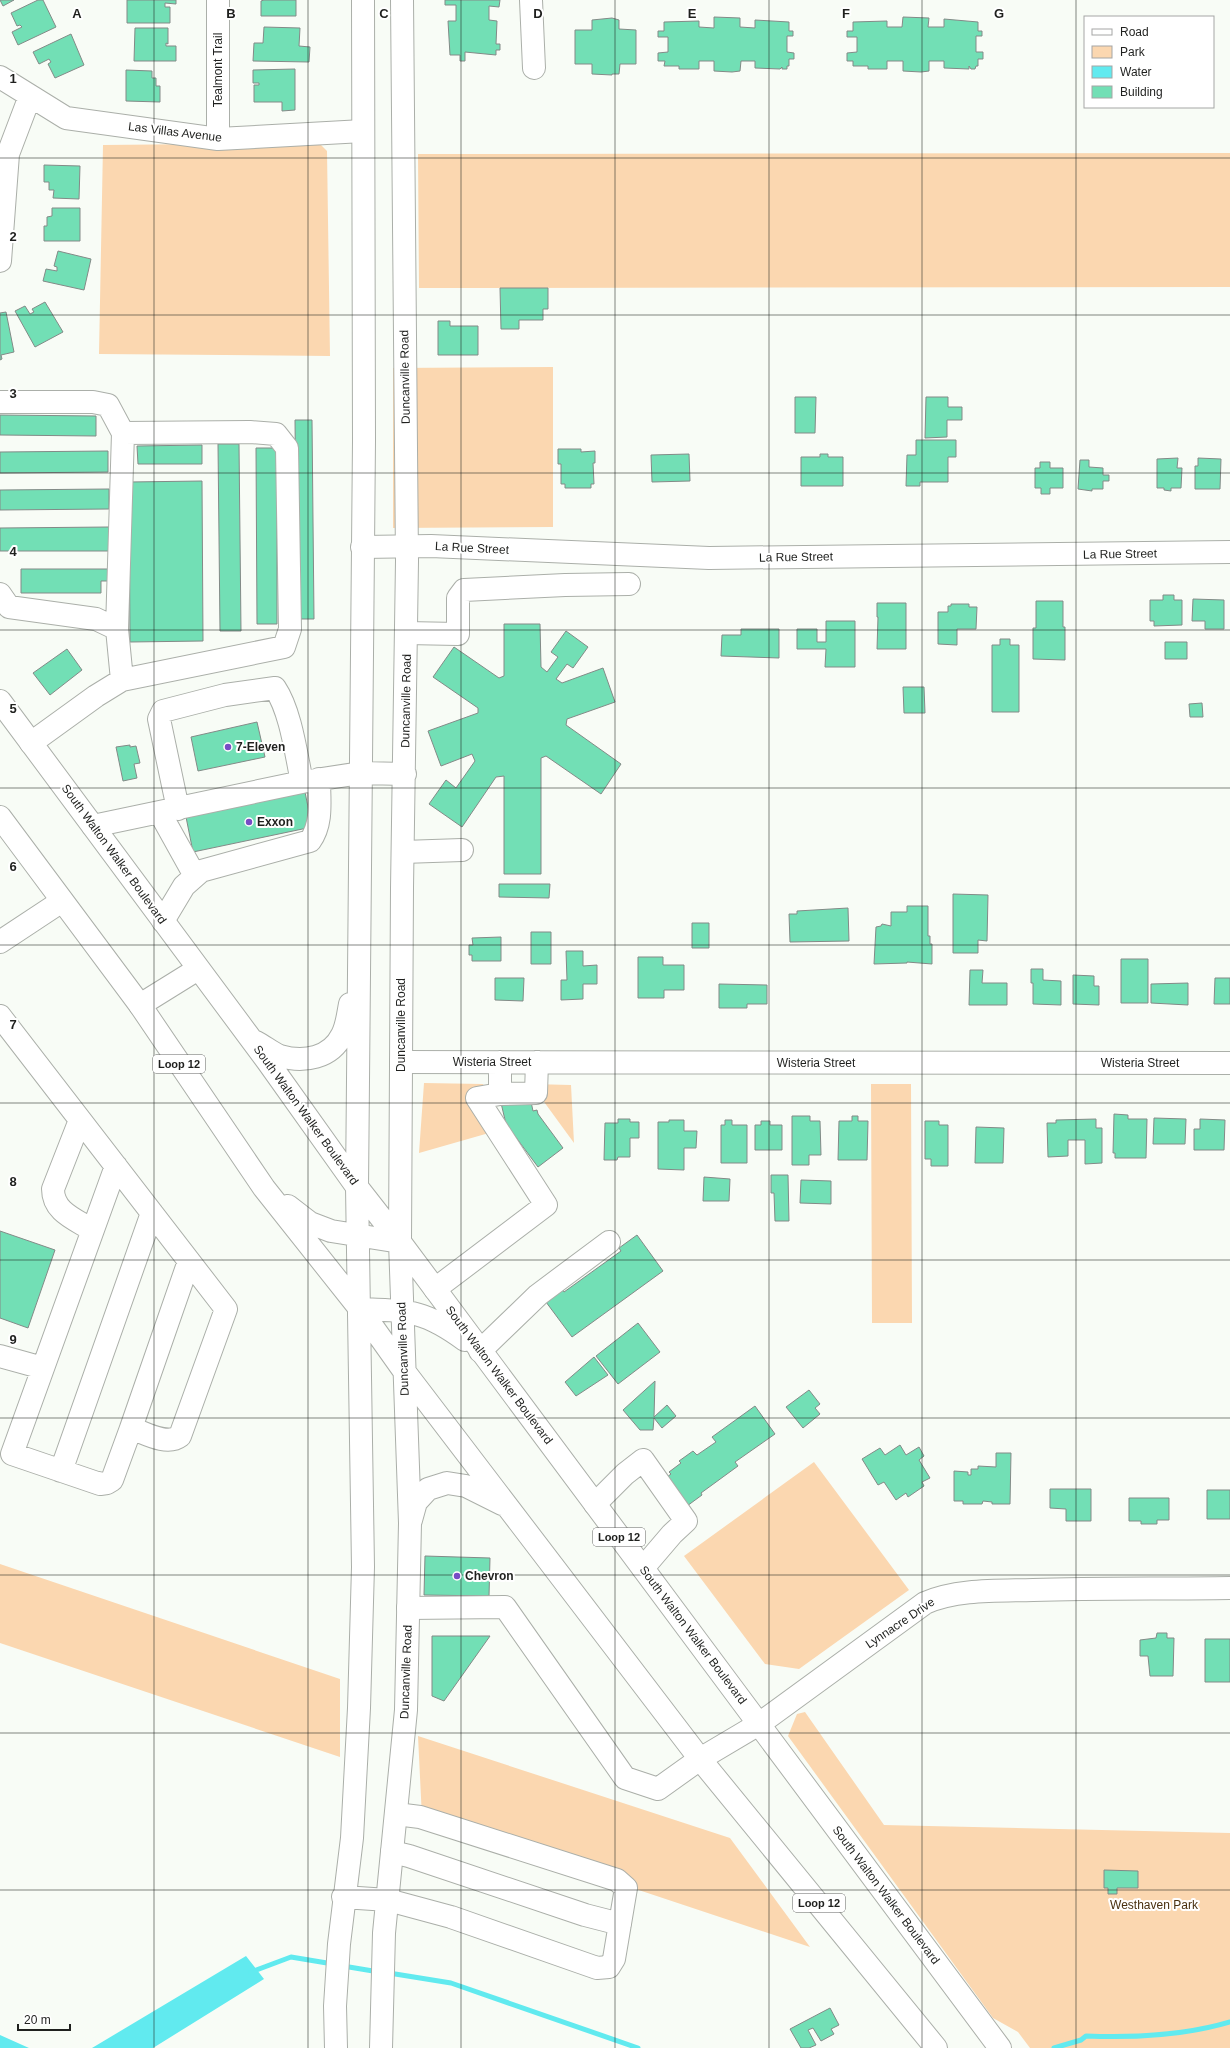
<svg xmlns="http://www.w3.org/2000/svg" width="1230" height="2048" font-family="Helvetica,sans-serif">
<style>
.green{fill:#fbd7b0}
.water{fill:#61eaef}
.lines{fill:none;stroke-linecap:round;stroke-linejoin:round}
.stream{stroke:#61eaef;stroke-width:5}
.building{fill:#72dfb5;stroke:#838a87}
.minor-casing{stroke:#abafa9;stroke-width:24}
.major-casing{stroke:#abafa9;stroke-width:24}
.minor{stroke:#fff;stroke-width:22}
.major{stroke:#fff;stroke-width:22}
.grid{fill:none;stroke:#1f201e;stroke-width:1;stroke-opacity:0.55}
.poi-dot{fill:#774cc5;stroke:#fff;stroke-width:1.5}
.labels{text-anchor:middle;stroke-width:4;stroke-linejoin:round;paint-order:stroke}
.shield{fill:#fff;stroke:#626362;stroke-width:1}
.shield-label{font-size:11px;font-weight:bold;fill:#1f201e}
.street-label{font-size:12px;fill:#1f201e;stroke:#fff}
.poi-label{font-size:12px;font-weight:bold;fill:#1f201e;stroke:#fff;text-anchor:start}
.park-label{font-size:12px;fill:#49300f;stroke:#fff}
.grid-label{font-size:13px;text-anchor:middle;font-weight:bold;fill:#1f201e;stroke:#fff;stroke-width:4;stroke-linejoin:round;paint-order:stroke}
</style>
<rect width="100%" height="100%" fill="#f8fcf6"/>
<path class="green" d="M319 143 327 151 330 356 99 354 103 145Z
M1230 153V287L419 288 418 154Z
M553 367V527L393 528V368Z
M424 1083 483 1084 503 1129 419 1153Z
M531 1084 571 1085 574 1143Z
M871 1084H911L912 1323H872Z
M814 1462 909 1590 799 1669 765 1664 684 1556Z
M0 1564 340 1679V1757L0 1643Z
M805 1712 884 1825 1230 1833V2048H1030L1018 2032 993 2018 788 1736 797 1714Z
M418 1736 730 1838 810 1947 422 1818Z"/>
<path class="water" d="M246 1956 264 1979 153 2048H92Z
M0 2035 29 2048H0Z"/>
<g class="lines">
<path class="stream" d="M343 1966 379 1972
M251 1972 291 1957 333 1964
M389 1973 451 1983 638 2048
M1054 2048 1081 2040 1086 2036C1134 2038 1183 2036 1230 2022"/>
</g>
<path class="building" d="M0 0H14L3 6Z
M38 0H43L56 27 18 45 12 32 22 27 20 25 17 26 11 13Z
M127 0H176V4L165 3V7H170V23H127Z
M264 0H296V16H261V1Z
M445 0H500L499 7 489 6V20L497 21 496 44H500V50H496V55L465 52V61H460V55H450L448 21H456V5H445Z
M714 17 740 18V27L755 28V20L789 22V31H793V36H787V52L794 53V59H789V66H787V69H782V67L780 69 755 68V61H741L740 71 732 72 714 71V61H699V69H679V66H664L665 61H658V53L668 52V37H658V31H664V22L699 21V27L714 28Z
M903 17 929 18 928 27H944V19L978 22V31H982V36H976V52H983V59H978V66H976L975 69H971L969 66V69L944 68V61H929V71L921 72 903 71V61H887V69H868V66H853V61H847V53L857 52V37H847V31H853V22L887 21V27H902Z
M612 18 619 20V29L636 30V64H620L619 74H612V75L592 74V64H575V30H592V20Z
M264 27 300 28 299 46 310 47 309 62 253 61 254 43H263Z
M135 28H168V44L166 43V46H176V61H134Z
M71 34 84 65 55 78 48 64 51 62 49 59 39 64 33 52Z
M295 69V110L282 111V102H254V85H259V83H253V70Z
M126 70 152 71V78H156V86H160V102L126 101Z
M44 165 80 166 79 199 53 198 54 190H49V182H44Z
M52 208H80V241H44V226H47V217L52 216Z
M58 251 91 259 84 290 43 281 46 269 57 271V267L54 266Z
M500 288H548V309H543V320H519V329H501Z
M45 302 63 332 35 347 15 311 25 306 30 314 34 312 32 309Z
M6 312 14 352 1 355 2 359 0 360V313Z
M438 321H450V326H478V355H438Z
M795 397H816L815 433H795Z
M926 397H948V407H962V420H947V437L925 438Z
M0 415 96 416V436L0 435Z
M295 420H312L314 619H297Z
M916 440H956V457H948V482H920V486H906L907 455H916Z
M218 444H239L241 631H220Z
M202 445V464H138L137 446Z
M256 448H277V624H257Z
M558 449H581V452L595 451V463H593L594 484H591V488H565V484H561V464H558Z
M108 451V472L0 473V452Z
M689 454 690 481 652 482 651 455Z
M820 454H828V457H843V486H801V457H820Z
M1178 458 1177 468H1182L1181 488H1171V491L1164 490V488H1157V459Z
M1198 458 1221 459 1220 489H1195V466H1198Z
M1080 460H1089V467L1103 468V475H1109V481H1103V489H1092V491L1078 489Z
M1040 462H1050V468H1063V488H1050V494H1041V488H1035V468H1040Z
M202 481 203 641 130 642 129 482Z
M109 489V509L0 510V490Z
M109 527V551H0V528Z
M21 569H109V581H101V593H21Z
M1163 595H1174V600H1182V625L1154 626V621H1150V600H1163Z
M1193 599 1224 600V629H1205V621H1192Z
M1036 601H1063V627H1065V660L1033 659V628H1036Z
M877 603H906V649H877L878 617H877Z
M951 604H969V607H977L976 629H957V645L938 644V612H948V606H951Z
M826 621H855V667H825L826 649H797V629H817V642H826Z
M504 624H540L541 667 547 672 558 657 551 652 566 631 588 647 573 668 567 664 556 679 562 683 603 668 615 702 567 719 566 725 621 764 601 794 546 756 541 758V874H504V776L496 777 462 827 429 804 446 780 456 788 475 761 472 754 441 766 428 731 478 713V708L433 677 454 647 499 678 504 676Z
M741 629H779V658L721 656 722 635H741Z
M1000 639H1010V645H1019V712H992V645H1000Z
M1165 642H1187V659H1165Z
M67 649 82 670 50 695 33 673Z
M903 687H924L925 713H904Z
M1202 703 1203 717H1190L1189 704Z
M257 722 265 757 198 771 191 737Z
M130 745V747L136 746 140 763 134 764 137 778 123 781 116 747Z
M305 792 312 827 193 852 186 817Z
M499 884H550L549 898 499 897Z
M953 894 988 895 987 941 978 940V953H953Z
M907 906H928V936H930V944H932V964L907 962V963L874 964 876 927 881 926 882 924 891 926V912H907Z
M848 908 849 941 790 942 789 914H797V911Z
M692 923H709V948H692Z
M531 932H551V964H531Z
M501 937V961H472V955H469V945H473L472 938Z
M566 951H583V966L597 965V984H583V999L561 1000V980H567Z
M638 957H663V965H684V990H664V998H638Z
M1121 959H1148V1003H1121Z
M1031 969H1043V980L1061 981V1005L1033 1004V983H1031Z
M970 970H983L982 983H1007V1005H969Z
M1073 975 1094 976V986H1099V1005L1073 1004Z
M495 978H524L523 1001 495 1000Z
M1215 978H1230V1004H1214Z
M1188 983V1005L1151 1003V984Z
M719 984 767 985V1004H747V1008H719Z
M530 1097 533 1111 537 1110 538 1114 563 1148 538 1167 506 1124 501 1103Z
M1114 1114 1128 1115V1119H1147L1146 1158H1115V1153H1113Z
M792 1116H810V1121H820L821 1155H809V1165H792Z
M852 1116H858V1121H868L867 1160H838L839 1121H852Z
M1154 1118 1186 1119 1185 1144H1153Z
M618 1119H630V1122H639V1138H630V1157H618L617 1160H604L605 1123H618Z
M1096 1119V1128H1102V1163L1085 1164V1140H1068V1156L1048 1157 1047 1123H1056V1120Z
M1200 1119 1225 1120 1224 1150H1194V1129H1200Z
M669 1120H684V1131H697L696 1148H684V1170L658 1169V1122H669Z
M725 1120H732V1125H747V1163H721V1125H725Z
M761 1121H770V1125H782V1150H755V1125H761Z
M925 1121H939V1125H948V1166H931V1159H925Z
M976 1127 1004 1128 1003 1163H975Z
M771 1175H788L789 1221H775L774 1193H771Z
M704 1177 730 1179 729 1201H703Z
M801 1180 831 1181V1204L800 1203Z
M0 1231 55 1250 28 1328 0 1318Z
M637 1235 663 1271 572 1337 546 1302 563 1290 564 1292 621 1251 619 1248Z
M638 1323 660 1352 618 1384 596 1356Z
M594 1357 608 1375 576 1396 565 1382Z
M655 1381 654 1417 667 1405 676 1416 662 1428 654 1418 653 1430H640L623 1410Z
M809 1390 820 1404 815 1408 820 1414 803 1428 786 1407Z
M755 1406 775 1434 735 1462 738 1466 701 1493 702 1495 687 1506 667 1477 671 1474 669 1472 681 1463 679 1461 693 1451 697 1455 716 1442 712 1437Z
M900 1445 906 1455 919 1447 924 1456 919 1460 930 1478 922 1482 924 1486 908 1497 906 1493 896 1500 884 1482 878 1485 862 1459 880 1448 885 1455Z
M996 1453H1011L1010 1504H992V1502L983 1501 982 1504H963V1501H954V1471L968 1472V1475H971V1469H978V1466L996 1467Z
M1050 1489H1091V1521H1066V1509L1050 1508Z
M1207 1490H1230V1519H1207Z
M1129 1498H1169V1520H1157V1524H1141V1521H1129Z
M425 1556 490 1558 489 1596 424 1595Z
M1157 1633H1167V1638H1174L1173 1676H1150L1148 1656H1140V1640L1156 1638Z
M432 1636H490L444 1701 432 1696Z
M1205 1639H1230V1682H1205Z
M1104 1870 1138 1871V1888H1117V1894H1108V1888H1104Z
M830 2008 839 2025 831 2029 834 2034 821 2041 813 2028 808 2030 816 2045 809 2048H801L790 2029Z"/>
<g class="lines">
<g class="minor-casing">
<path id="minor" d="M218 0V139
M531 0 534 68
M0 77 66 118 218 139 363 131
M0 261 8 154 30 96
M0 402H93L108 405 123 433 250 432 276 434 287 448 290 629 284 647 122 680 96 696 31 743
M362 547 431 546 709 558 1230 552
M0 594 9 607 96 619 117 629 122 680
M117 629 123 433
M406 633 458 634V598L464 590 565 585 629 584
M178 809 159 719 163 711 225 695 275 688C291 712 296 754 302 782
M160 813 195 876
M93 826 302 782 361 773
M403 852 462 850
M163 921 184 886 201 871 310 841C323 823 319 800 319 779
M0 942 62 901
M140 1005 198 969
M0 1016 226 1309 180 1436C167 1446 145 1433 131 1428L112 1480 107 1483 100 1484 12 1454 116 1166
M401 1062 1230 1063
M500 1094 536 1093 537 1062
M80 1120 53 1189C53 1212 75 1219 92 1230
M435 1289 546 1205 477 1098 500 1094V1062
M480 1351 538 1295 609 1242
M0 1356 43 1368
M131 1428 189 1261
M61 1471 152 1213
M595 1504 625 1474 643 1460 686 1521 672 1534 643 1568
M408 1608 505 1607 625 1778 658 1789 700 1759 759 1724 925 1603C957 1589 997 1591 1033 1590 1098 1588 1164 1589 1230 1588
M392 1852 409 1856 585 1915 620 1924
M388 1900 451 1917 597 1968 609 1967 614 1959 626 1888 617 1880 420 1817 396 1814"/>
</g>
<g class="major-casing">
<path id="major" d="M0 701 268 1062 357 1187 400 1242 1000 2048
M361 773 405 774
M0 817 140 1005 264 1188 360 1309 404 1371 700 1759 936 2048
M256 1042C264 1046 272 1053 280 1056 304 1063 331 1058 342 1035 347 1026 348 1014 350 1004
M288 1206 310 1223 331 1231 400 1242
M360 1309C409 1311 424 1310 465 1340
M411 1520 416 1502 428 1489 447 1483 466 1486 502 1504
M343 1897 388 1900
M336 2048 335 2006 339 1944 352 1838 359 1708 363 1567 357 1187 364 441 363 0
M381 2048 384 1933 406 1710 410 1523 400 1242 402 888 407 561 402 0"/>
</g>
<use href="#minor" class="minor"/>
<use href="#major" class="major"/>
</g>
<path class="grid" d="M154 0V2048M308 0V2048M461 0V2048M615 0V2048M769 0V2048M922 0V2048M1076 0V2048M0 158H1230M0 315H1230M0 473H1230M0 630H1230M0 788H1230M0 945H1230M0 1103H1230M0 1260H1230M0 1418H1230M0 1575H1230M0 1733H1230M0 1890H1230"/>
<g class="poi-dot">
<circle cx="228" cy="747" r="4"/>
<circle cx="249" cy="822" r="4"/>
<circle cx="457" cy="1576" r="4"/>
</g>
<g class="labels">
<g class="shield">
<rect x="153" y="1055" width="52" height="18" rx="3"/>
<rect x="593" y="1528" width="52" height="18" rx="3"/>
<rect x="793" y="1894" width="52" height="18" rx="3"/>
</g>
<g class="shield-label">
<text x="179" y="1068">Loop 12</text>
<text x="619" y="1541">Loop 12</text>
<text x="819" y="1907">Loop 12</text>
</g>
<g class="street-label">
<text transform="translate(218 70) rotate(-90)" y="4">Tealmont Trail</text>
<text transform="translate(175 132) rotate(7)" y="4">Las Villas Avenue</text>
<text transform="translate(405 377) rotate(-91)" y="4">Duncanville Road</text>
<text transform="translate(472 548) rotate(3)" y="4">La Rue Street</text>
<text transform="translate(1120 554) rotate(-1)" y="4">La Rue Street</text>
<text transform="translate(796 557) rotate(-1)" y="4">La Rue Street</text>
<text transform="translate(406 701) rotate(-89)" y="4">Duncanville Road</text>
<text transform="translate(114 854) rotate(54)" y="4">South Walton Walker Boulevard</text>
<text transform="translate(401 1025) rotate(-90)" y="4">Duncanville Road</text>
<text x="492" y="1066">Wisteria Street</text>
<text x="816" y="1067">Wisteria Street</text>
<text x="1140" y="1067">Wisteria Street</text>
<text transform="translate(306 1115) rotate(54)" y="4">South Walton Walker Boulevard</text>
<text transform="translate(403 1349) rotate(-92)" y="4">Duncanville Road</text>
<text transform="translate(499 1375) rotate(53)" y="4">South Walton Walker Boulevard</text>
<text transform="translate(900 1623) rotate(-34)" y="4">Lynnacre Drive</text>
<text transform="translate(693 1635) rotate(53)" y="4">South Walton Walker Boulevard</text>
<text transform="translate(406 1672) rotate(-88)" y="4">Duncanville Road</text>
<text transform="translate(886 1895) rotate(53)" y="4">South Walton Walker Boulevard</text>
</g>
<g class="poi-label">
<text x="236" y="751">7-Eleven</text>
<text x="257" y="826">Exxon</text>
<text x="465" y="1580">Chevron</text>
</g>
<g class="park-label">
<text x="1154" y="1909">Westhaven Park</text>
</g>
</g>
<g class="grid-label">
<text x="77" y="18">A</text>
<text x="231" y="18">B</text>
<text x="384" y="18">C</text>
<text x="538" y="18">D</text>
<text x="692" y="18">E</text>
<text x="846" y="18">F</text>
<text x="999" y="18">G</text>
<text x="13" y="83">1</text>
<text x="13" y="241">2</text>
<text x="13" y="398">3</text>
<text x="13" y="556">4</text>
<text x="13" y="713">5</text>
<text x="13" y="871">6</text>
<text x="13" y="1029">7</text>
<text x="13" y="1186">8</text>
<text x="13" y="1344">9</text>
</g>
<rect x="1084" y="16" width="130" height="92" fill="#ffffff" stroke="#a5a6a5"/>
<rect x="1092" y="29" width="20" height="6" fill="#ffffff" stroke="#a5a6a5"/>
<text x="1120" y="36" font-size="12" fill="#1f201e">Road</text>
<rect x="1092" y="46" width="20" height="12" fill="#fbd7b0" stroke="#a5a6a5"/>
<text x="1120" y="56" font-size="12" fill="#1f201e">Park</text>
<rect x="1092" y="66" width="20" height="12" fill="#61eaef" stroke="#a5a6a5"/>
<text x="1120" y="76" font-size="12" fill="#1f201e">Water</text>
<rect x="1092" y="86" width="20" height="12" fill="#72dfb5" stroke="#a5a6a5"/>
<text x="1120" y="96" font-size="12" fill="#1f201e">Building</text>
<path d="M18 2024v6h52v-6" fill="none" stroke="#1f201e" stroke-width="2"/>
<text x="24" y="2024" font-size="12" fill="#1f201e" stroke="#ffffff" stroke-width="3" paint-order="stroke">20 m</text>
</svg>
